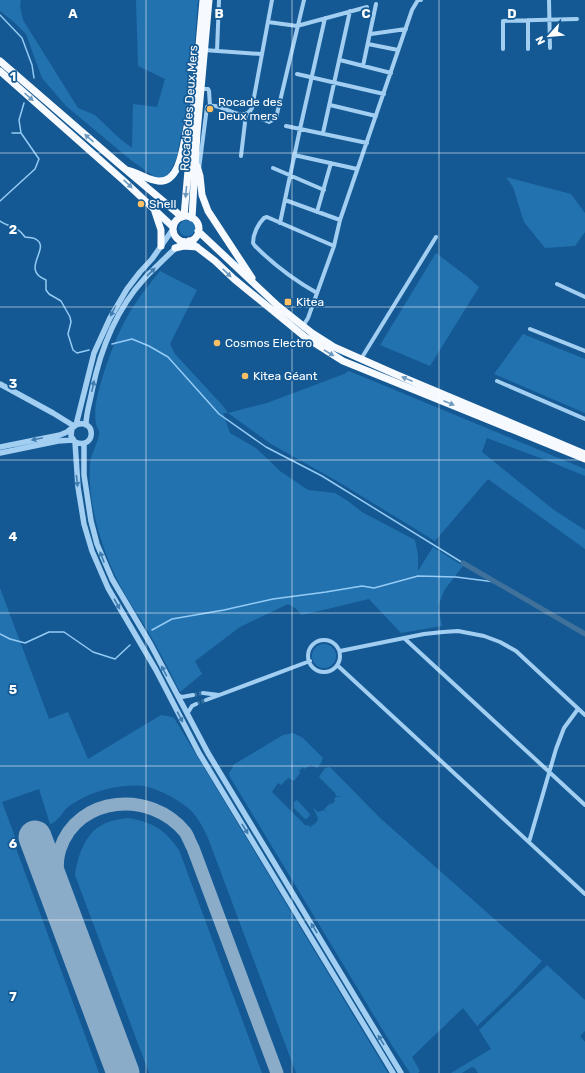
<svg xmlns="http://www.w3.org/2000/svg" width="585" height="1073" font-family="Rubik,sans-serif">
<style>
.green{fill:#2372b0}
.lines{fill:none;stroke-linecap:round;stroke-linejoin:round}
.stream{stroke:#94cbf5;stroke-width:1.5}
.canal{stroke:#40719b;stroke-width:5}
.taxiway{stroke:#8aacc9;stroke-width:13}
.runway{stroke:#8aacc9;stroke-width:33}
.minor-tunnel{stroke:#3772a3;stroke-width:4;stroke-dasharray:4 2;stroke-linecap:butt}
.minor{stroke:#a2cef2;stroke-width:4}
.tertiary{stroke:#a2cef2;stroke-width:5.5}
.trunk{stroke:#f6faff;stroke-width:7}
.oneway{fill:#6e99be}
.oneway2{fill:#3f7cb0}
.grid{fill:none;stroke:#fff;stroke-width:1;stroke-opacity:0.55}
.poi-dot{fill:#ffc163;stroke:#145993;stroke-width:1.5}
.labels{text-anchor:middle;stroke-width:3.5;stroke-linejoin:round;paint-order:stroke}
.poi-label{font-size:12px;fill:#fff;stroke:#145993;text-anchor:start}
.street-label{font-size:12px;fill:#fff;stroke:#145993}
.grid-label{font-size:13px;text-anchor:middle;font-weight:bold;fill:#fff;stroke:#145993;stroke-width:3.5;stroke-linejoin:round;paint-order:stroke}
</style>
<rect width="100%" height="100%" fill="#145993"/>
<path class="green" d="M0 0H21L20 6 23 20 78 108 95 115 118 137 132 148 133 104 157 107 165 79 138 66 136 0H198L190 103 184 120 176 160 169 173 162 182 132 161 66 106 42 78 26 34 14 22 0 11Z
M506 177 571 194 585 213V232L575 246 545 248 524 222 513 187Z
M179 228a8 8 0 1 1 16 0a8 8 0 1 1-16 0Z
M436 253 465 275 479 287 430 366 380 345Z
M160 271 197 290 170 344 175 354 223 406 228 413 267 403 344 374 349 371 585 469V476L551 462 487 438 482 452 554 510 585 530V549L488 479 435 541 337 481 271 444 228 413H223L230 433 256 448 280 471 308 490 335 493 348 501 362 512 415 540 418 555V571L433 547 463 566 445 589 438 606 442 626 401 633 369 599 302 615 295 608 288 604 240 627 195 661 202 674 180 692C169 670 158 648 146 628 139 616 131 606 125 594 104 558 87 506 90 464 91 454 97 445 99 435 100 431 97 428 96 424 95 417 95 409 96 403 101 376 118 329 133 307 141 294 151 282 160 271Z
M523 334 585 359V413L494 374Z
M0 588 49 719 68 712 88 759 161 715 172 717 174 718 388 1073H296L208 838C203 827 197 815 187 807 177 799 157 788 143 786 126 784 99 789 83 798 78 800 72 804 68 807 62 812 58 822 50 824L39 789 2 802 17 842 14 843 99 1073H0Z
M312 656a12 12 0 1 1 24 0a12 12 0 1 1-24 0Z
M293 733 303 738 323 758 321 763 317 768 311 765 304 769 303 767 299 771 300 773 294 781 288 778 281 785 278 783 272 792 305 825 310 826 311 829V826C323 820 316 815 313 808L318 812 324 810 328 814 324 809 331 803 332 804 335 801 334 799 336 797H342L336 796 335 793 319 777 325 768 330 767 380 818 542 961 508 997 477 1026 463 1008 412 1057 420 1071 418 1073H410L393 1047 230 777 229 773 233 767V765L283 735Z
M297 800 310 814 308 818 305 819 294 808V802Z
M128 818C153 822 165 830 179 850L262 1073H149L75 875C78 854 86 831 106 823 113 820 121 819 128 818Z
M547 965 585 1000V1031L580 1036 585 1042V1073H478L475 1068 472 1067 462 1073H451L491 1049 479 1030Z"/>
<g class="lines">
<path class="stream" d="M0 15 22 38 32 65 34 78
M21 133 19 120 24 103
M0 201 35 169 39 159 21 133H12
M0 221C8 227 18 226 25 237 28 238 34 237 37 240 50 249 20 270 46 280V290L49 294 61 301 70 317 71 322 68 334 73 350 77 353 89 350
M112 344 132 339 149 346 168 357 219 414 266 447 322 476 463 563
M152 630 172 619 224 610 273 599 326 592 362 586 374 588 418 576 456 577 495 582
M0 634 10 639 25 643 49 632H64L93 652 115 659 130 645"/>
<path class="canal" d="M463 563 585 634"/>
<path class="taxiway" d="M64 916C61 896 53 870 60 849 78 795 151 790 185 832 188 836 190 843 193 848L277 1073"/>
<path class="runway" d="M35 837 123 1073"/>
<path class="minor-tunnel" d="M193 695 203 693
M196 704 206 700"/>
<path class="minor" d="M549 0 550 48
M528 20V49
M268 22 297 26 367 7
M371 34 406 29
M368 44 398 50
M503 49V21L577 19
M204 50 261 54
M217 51 219 0
M340 60 391 73
M363 66 376 4
M297 74 384 94
M202 89H208L209 91 210 106
M330 105 376 116
M248 113 269 122 276 118 304 0
M286 126 367 143
M323 133 350 11
M294 155 357 169
M241 156 246 114
M273 168 324 190
M199 169 207 107C220 100 243 126 252 108L272 0
M285 200 340 220
M317 212 331 163
M280 223 300 129 325 18
M557 284 585 297
M317 293C294 280 274 265 255 246L253 243C253 234 258 224 264 218L267 217 334 246
M303 326 308 318 334 246 340 220 412 10 418 0H421
M530 329 585 351
M361 359 436 237
M497 381 585 419
M404 638 585 805
M308 656a16 16 0 1 1 32 0a16 16 0 1 1-32 0Z
M340 651 424 634 443 632 458 631 484 636 500 642 516 651 585 715
M337 665 585 894
M203 693 219 695
M178 695 182 697 193 695
M206 700 310 661
M187 714 192 706 196 704
M529 842 556 749 564 728 578 709"/>
<path class="tertiary" d="M0 384 53 413 74 426
M86 425C86 413 90 402 92 391 100 351 116 310 144 279 148 274 153 270 157 266 166 257 174 249 184 241
M72 428 71 436 75 442 78 487 84 524 92 551 108 588 156 670 199 753 393 1073
M75 442C96 451 97 417 76 425
M84 444V475L91 521 97 544 112 579 151 645 208 753 401 1073
M0 447 60 435 67 432 76 425 94 353 110 318 127 289 140 272 152 259 173 229
M0 453 58 441 73 440"/>
<path class="trunk" d="M0 61 119 164 182 217
M0 71 124 181 173 227
M197 166 200 176 202 195 208 211 252 278
M126 170C138 172 147 180 158 181 185 184 183 130 191 112
M155 212 161 230V246
M184 216 203 0
M173 229a13 13 0 1 1 26 0a13 13 0 1 1-26 0Z
M192 218 197 133 209 0
M198 231 278 306 312 333 334 347 395 374 585 454
M189 241 215 261 234 279 305 337 343 361 585 459
M175 248 184 246 197 247"/>
</g>
<defs><path id="oneway-solid" d="M-6-.8H1V-3.2L6.5 0L1 3.2V.8H-6Z"/></defs>
<g class="oneway">
<use href="#oneway-solid" transform="translate(29 97) rotate(42)"/>
<use href="#oneway-solid" transform="translate(89 138) rotate(-139)"/>
<use href="#oneway-solid" transform="translate(128 184) rotate(43)"/>
<use href="#oneway-solid" transform="translate(186 192) rotate(95)"/>
<use href="#oneway-solid" transform="translate(227 273) rotate(44)"/>
<use href="#oneway-solid" transform="translate(329 353) rotate(31)"/>
<use href="#oneway-solid" transform="translate(407 379) rotate(-158)"/>
<use href="#oneway-solid" transform="translate(449 403) rotate(22)"/>
</g>
<g class="oneway2">
<use href="#oneway-solid" transform="translate(151 272) rotate(-44)"/>
<use href="#oneway-solid" transform="translate(113 311) rotate(118)"/>
<use href="#oneway-solid" transform="translate(93 386) rotate(-78)"/>
<use href="#oneway-solid" transform="translate(37 439) rotate(168)"/>
<use href="#oneway-solid" transform="translate(77 481) rotate(84)"/>
<use href="#oneway-solid" transform="translate(102 557) rotate(-111)"/>
<use href="#oneway-solid" transform="translate(117 604) rotate(61)"/>
<use href="#oneway-solid" transform="translate(164 671) rotate(-118)"/>
<use href="#oneway-solid" transform="translate(180 717) rotate(62)"/>
<use href="#oneway-solid" transform="translate(245 829) rotate(59)"/>
<use href="#oneway-solid" transform="translate(314 928) rotate(-121)"/>
<use href="#oneway-solid" transform="translate(381 1040) rotate(-121)"/>
</g>
<path class="grid" d="M146 0V1073M292 0V1073M439 0V1073M0 153H585M0 307H585M0 460H585M0 613H585M0 766H585M0 920H585"/>
<g class="poi-dot">
<circle cx="210" cy="109" r="4"/>
<circle cx="141" cy="204" r="4"/>
<rect x="284" y="298" width="8" height="8" rx="2"/>
<circle cx="217" cy="343" r="4"/>
<circle cx="245" cy="376" r="4"/>
</g>
<g class="labels">
<g class="poi-label">
<text x="218" y="106">Rocade des<tspan x="218" dy="14">Deux mers</tspan></text>
<text x="149" y="208">Shell</text>
<text x="296" y="306">Kitea</text>
<text x="225" y="347">Cosmos Electro</text>
<text x="253" y="380">Kitea Géant</text>
</g>
<g class="street-label">
<text transform="translate(189 108) rotate(-86)" y="4">Rocade des Deux Mers</text>
</g>
</g>
<g class="grid-label">
<text x="73" y="18">A</text>
<text x="219" y="18">B</text>
<text x="366" y="18">C</text>
<text x="512" y="18">D</text>
<text x="13" y="81">1</text>
<text x="13" y="234">2</text>
<text x="13" y="388">3</text>
<text x="13" y="541">4</text>
<text x="13" y="694">5</text>
<text x="13" y="848">6</text>
<text x="13" y="1001">7</text>
</g>
<g transform="translate(549 36) rotate(243)" stroke="#145993" stroke-width="3" paint-order="stroke">
<path d="M0-3L7 15L0 10L-7 15Z" fill="#ffffff"/>
<text y="-6" font-size="11" font-weight="bold" text-anchor="middle" fill="#ffffff">N</text>
</g>
</svg>
